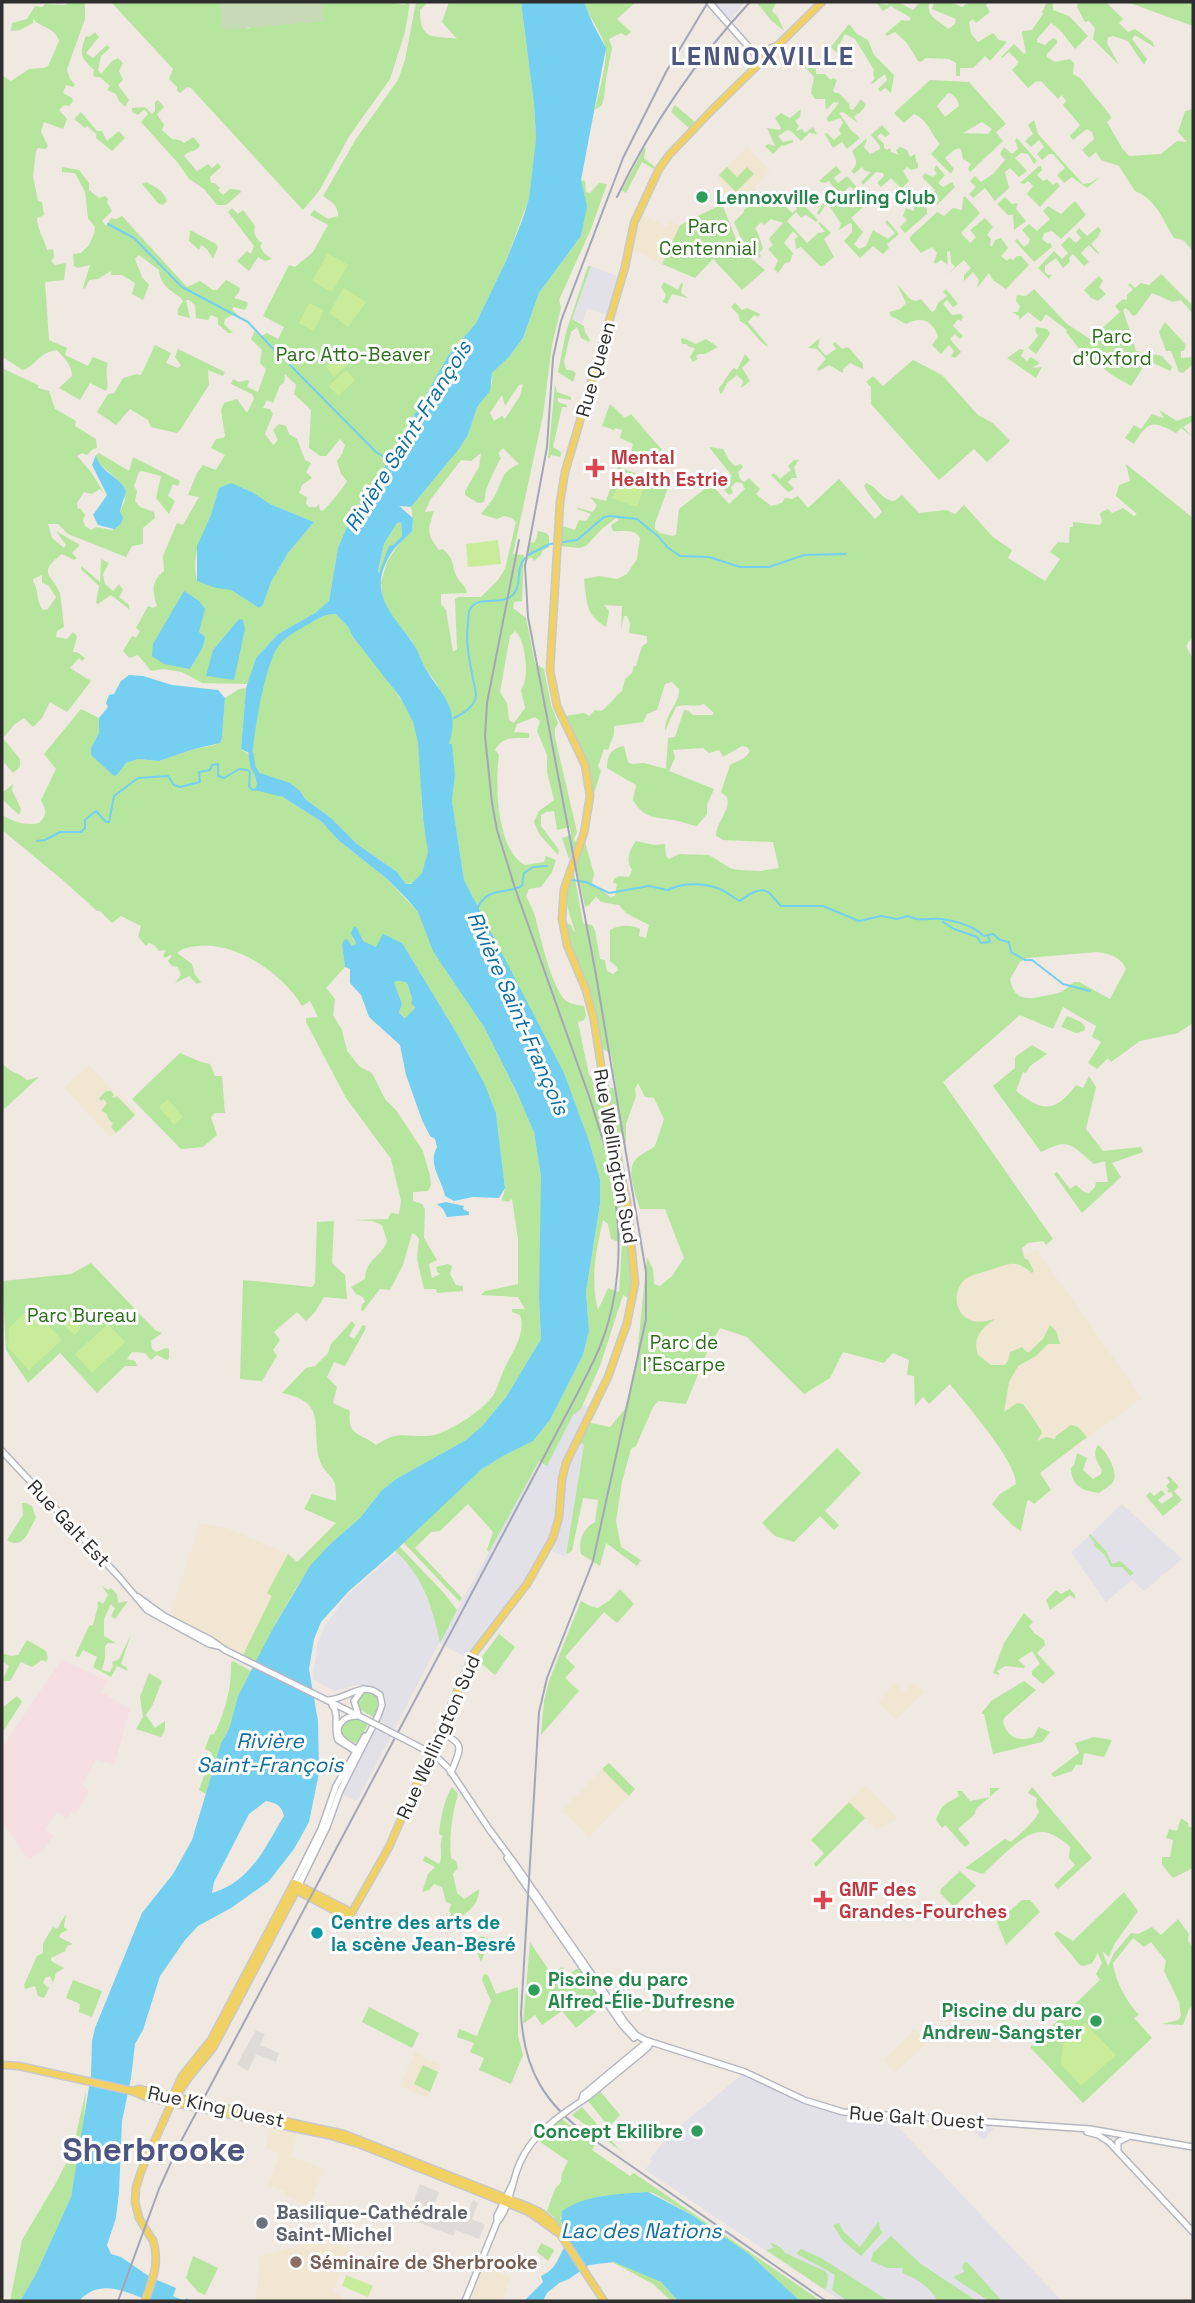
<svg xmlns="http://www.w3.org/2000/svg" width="1195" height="2303" font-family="'Space Grotesk',sans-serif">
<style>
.industrial{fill:#e3e1e8}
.education{fill:#f0e6d1}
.medical{fill:#f5dfe0}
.green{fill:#b6e59e;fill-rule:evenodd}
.cemetery{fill:#c8d9b8}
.pitch{fill:#c9ec9a}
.plaza{fill:#dfdcd8}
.water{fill:#75cff0;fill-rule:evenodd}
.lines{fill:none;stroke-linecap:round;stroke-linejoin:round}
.stream{stroke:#75cff0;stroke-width:2}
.river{stroke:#75cff0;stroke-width:5}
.secondary-casing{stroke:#b4b7c1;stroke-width:8}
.primary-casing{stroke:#c9c9c9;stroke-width:9}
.secondary{stroke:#fff;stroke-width:5}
.primary{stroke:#f2d163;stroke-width:6}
.rail{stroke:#a3a6b8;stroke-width:2}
.secondary-bridge-casing{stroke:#b4b7c1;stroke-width:8;stroke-linecap:butt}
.secondary-bridge{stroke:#fff;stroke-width:5}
.leisure-dot{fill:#2e9e5b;stroke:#fff;stroke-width:2.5}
.health-dot{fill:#e0444e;stroke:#fff;stroke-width:2.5}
.culture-dot{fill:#0f9aa8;stroke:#fff;stroke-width:2.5}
.worship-dot{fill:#6b7280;stroke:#fff;stroke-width:2.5}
.education-dot{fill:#8d6e63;stroke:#fff;stroke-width:2.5}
.labels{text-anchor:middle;stroke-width:6;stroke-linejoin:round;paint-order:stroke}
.leisure-label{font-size:19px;font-weight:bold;fill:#27864d;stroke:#fff;text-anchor:start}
.park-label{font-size:19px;fill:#2c6e1b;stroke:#fff}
.street-label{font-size:19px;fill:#2e2e2e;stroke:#fff}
.health-label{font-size:19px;font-weight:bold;fill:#be3a42;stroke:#fff;text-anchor:start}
.culture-label{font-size:19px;font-weight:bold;fill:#0d838f;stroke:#fff;text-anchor:start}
.worship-label{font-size:19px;font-weight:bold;fill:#5b616d;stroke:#fff;text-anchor:start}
.education-label{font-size:19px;font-weight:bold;fill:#785e54;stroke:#fff;text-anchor:start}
.water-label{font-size:21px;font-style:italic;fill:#0d6fa3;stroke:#fff}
.district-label{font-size:26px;font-weight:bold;letter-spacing:2px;fill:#4d5680;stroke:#fff}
.town-label{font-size:33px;font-weight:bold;fill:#4d5680;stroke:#fff}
</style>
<rect width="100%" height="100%" fill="#efe9e1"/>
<path class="industrial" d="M713 2H745L729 21Z
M591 266 620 277 607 315 587 308 582 323 572 319Z
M572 1400 589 1407 577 1429 578 1441 584 1445 565 1557 548 1549 471 1660 439 1643 357 1801 342 1794 383 1710 385 1702 384 1695 379 1690 371 1686 356 1685 335 1691 312 1679 318 1642 325 1626 347 1595 397 1552 407 1561 420 1581 436 1621 440 1641Z
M1122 1504 1182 1559 1144 1591 1132 1580 1106 1602 1071 1553Z
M745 2072 804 2100 834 2110 887 2115 1062 2301H841L645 2170 652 2161 650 2159 666 2138Z
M967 2124 989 2126 994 2129 983 2140Z"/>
<path class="education" d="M747 147 770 171 754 188 763 197 731 209 718 176Z
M641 215 667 227 670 221 680 226 662 264 633 250 637 225Z
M89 1065 117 1095 119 1094 137 1113 111 1138 64 1088Z
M1037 1250 1142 1398 1026 1483 944 1376 941 1284Z
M200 1523 227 1528 288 1554 267 1592 272 1595 261 1621 243 1655 170 1615Z
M895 1683 904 1692 914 1683 925 1692 896 1720 878 1702Z
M602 1769 629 1796 589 1837 562 1811Z
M866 1785 898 1819 876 1830 849 1802Z
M915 2029 927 2043 895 2073 883 2060Z
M415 2052 441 2066 427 2098 400 2086Z
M271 2123 298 2128 291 2157 324 2169 309 2206 285 2196 286 2192 268 2185 280 2154 266 2148Z
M311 2242 350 2247 333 2291 343 2298 342 2301H255L260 2263 258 2257Z
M483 2266 511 2277 502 2301H476L471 2299Z"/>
<path class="medical" d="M62 1659 108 1681 101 1692 130 1709 114 1765 96 1759 82 1785 89 1790 76 1814 71 1812 67 1818 57 1812 45 1830 54 1836 43 1850 30 1859 24 1854 2 1821V1748Z"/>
<path class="green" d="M69 2H85V19L67 69 70 79 75 84 73 87 66 85 63 93 72 98 73 101 69 106 64 105 59 110 67 119 63 129 44 122 41 132 48 146 46 149 38 148 36 151 33 176 38 201 42 202 44 215 37 218C38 233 44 237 47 250L53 249 54 257 51 261 55 265 66 263 64 280 45 282 49 340 67 348 65 355 88 366 93 357 108 363C104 373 110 382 106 391L90 383 80 400 59 388 72 376C72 365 64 358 57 350 35 354 38 365 23 370L2 357V75L11 81 29 69 44 68 48 66 59 41C55 27 41 28 33 19V23L20 30 11 31 12 23 27 19 35 6 42 7 45 4 65 5Z
M111 2H226L248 29 302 2H390L405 5 406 2H410L405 32 390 79 350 135 319 191 303 210 191 88 187 87 180 93 177 91V87L169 79 173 69Z
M416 2H428L420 10C420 42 433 35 457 39L442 22 449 2H521L534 104 536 138 529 198 506 261 476 323 448 356 380 475 352 514 338 548 329 601 315 613 278 634 256 658 248 684 202 683 182 672 163 669 151 671 138 655 129 658 123 651 132 636 136 638 140 631 136 628 148 606 153 608 157 606C152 591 151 581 164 571L163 556 177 523 183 525 199 497 188 495 197 473 203 465 216 470 225 455 211 448 216 439 223 438 225 436 221 410 224 403 237 399 247 413 254 399 252 394 231 384 233 379 239 382 248 380 249 382 247 387 258 392 266 369 260 363 262 350 251 339 255 330 261 336 267 333 278 339 284 327 263 316 289 265 295 267 313 252 328 225 310 215 314 210 328 219 338 216C339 205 330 201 323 196L356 139 398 80 405 60ZM285 374 296 385 294 394 311 410 309 448 320 456H326L340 439 345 445 342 454 337 461 341 474 347 481C346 485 326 508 323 511L320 510 319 504 316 507H309L306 504 307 497 299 493 302 485 312 478 306 472 311 463 305 460 297 439 289 434 286 426 279 424 273 430 278 440 273 445 265 434 273 414 270 409 263 408 267 400 273 403 280 385 284 383ZM244 488 270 504 314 522 288 553 271 582 263 605 259 608 231 590 197 581C191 552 201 540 211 516 214 507 216 498 219 489ZM184 592 204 609 199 632 204 638 203 647 190 669 168 619ZM239 619 238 657 234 680 213 650Z
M584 2H636L617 19 631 32 626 36 621 33 609 39 612 48 606 79 604 98 602 105 595 110C598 93 610 58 604 43 599 29 589 17 584 2Z
M756 2 776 3 772 11 778 17 784 31 772 21Z
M876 2 887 5 890 2H898L913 10 920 2H930C924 16 940 21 948 29L955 24 956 19 932 9 934 2H951L962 7 969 2H989L986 5 990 12 976 23 973 19 969 22 971 34 978 42 993 33 999 40 1007 42 990 61 985 56 973 68H960V76H956V63L949 59 926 58 921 62 918 61 907 43 895 32 887 36 885 34 902 20 909 21 911 18 891 6 883 11Z
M1045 2H1053V10L1069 16 1088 36 1075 49 1060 30 1051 23 1037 39V42L1045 45 1053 38 1057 40V43L1047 54V57L1055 62 1070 59 1074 63 1073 74 1080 78 1110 115 1111 118 1107 122 1122 148 1129 156 1161 154 1177 141 1187 142 1178 132 1185 111 1193 109V251L1183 240 1174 238C1163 220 1156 199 1135 191L1119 166 1101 160 1096 152 1089 158 1082 150 1094 139 1092 132 1087 129 1073 140 1070 136 1080 125 1063 105 1066 101 1062 95 1058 99 1041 81 1035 82 1028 88 1012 70 1019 62 1009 52 1002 58 1001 57 1014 44 1024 54 1026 53 1022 33 1023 31 1032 30 1043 14 1042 12 1046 4Z
M1078 2H1106L1123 19 1119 23 1128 32 1135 29 1153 42 1154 47 1135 35 1132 39 1147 59 1144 65 1128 41 1113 36 1108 37 1107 43 1119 65 1093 39 1095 28 1089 21 1085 22 1077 7Z
M1127 2H1193V26Z
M849 24 857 34 868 40 874 55 894 75 891 93 885 88 880 92 878 89 887 80 885 74 872 84 871 83 875 78 873 75 874 70 855 39 845 34 838 47 842 56 841 57 831 47Z
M95 32 99 37 86 53 93 58 107 45 110 48 101 56 98 70 101 74 112 61 118 58 123 63 119 71 123 80 118 85 129 100 125 107 119 101 116 94 107 90 110 86 100 77H95L93 75 94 70C82 58 78 56 86 36L89 37Z
M807 57 816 68V74H825L831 80 833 78 837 80 833 91 835 93H839L849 104 850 109 853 110 861 99 866 105 859 114 858 113 854 117 858 123 843 112 839 113 851 130 860 138 847 149 842 142 833 148 825 134 827 133 834 140 841 134 839 130 843 122 840 118 829 122 826 119 839 103 834 102 826 110 825 99H815L811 93 814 77 801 63Z
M930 80 969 82 1006 124 996 132 1003 141 970 172 968 169 971 164 963 159 961 150 959 148 954 150 945 158 954 169 951 174 931 154 940 144C931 134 928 120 914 114L904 123 894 113ZM948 93C954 94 958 100 959 106L945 117 937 106ZM982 122 992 129 988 134 963 133Z
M158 100 164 107 157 114 164 125 162 130 172 139 180 140 184 143 193 137 200 145C198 152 188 150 184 156L197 171 208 164 212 168 218 163 221 167 210 177 211 183H215L220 188 218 190 223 195 230 189 240 190 241 192 226 205H217L204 189 189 179 178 163 141 122 148 114 146 111 143 110 138 115 132 112V108L145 107 152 114 155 111V102Z
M675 105 695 122 689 128 671 112Z
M801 109 800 117 795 121 799 126 796 131 802 129 805 133 813 127 817 134 809 133 801 141 791 131 787 130 778 136 783 142 793 140V142L784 146 782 145 773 154 765 146 768 144 775 146 767 128 780 130 781 128 775 118 781 113 790 118Z
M81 112 97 131H102L107 141 119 131 125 138 112 151 96 138V134L87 126 85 128 74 119Z
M1034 120 1038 134 1083 184 1090 183 1100 177 1087 188 1072 177 1064 183 1057 175 1065 168 1053 154H1049L1042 160 1037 154 1044 147 1039 140 1031 147 1025 141 1033 134 1028 125Z
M882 125 890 134 885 137 881 133 877 137 884 144V148L887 150 890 148 891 152 899 155 896 150 900 147 907 150 910 157 915 154 916 161 918 164V168L911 170 907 167 903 171 909 181 899 191V186L891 178 881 187 877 183 884 176 883 173 876 172 863 185 861 182 871 172 865 171 862 167 854 174 851 171C859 164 856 160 852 151L866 139 867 140 864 147 870 154 880 149V146L871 135Z
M1017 138 1037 161 1034 164 1028 154 1021 153 1015 158 1027 171 1019 177 1010 168 1005 172 1009 188 995 201 985 188 973 198 969 194 976 187 970 181 975 176 981 182 993 174 1005 160 1000 154 1004 147 1012 154 1018 149 1015 140Z
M644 148H646L644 158 655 167 654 169 642 162 626 193 622 190Z
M936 165 945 175 938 183 943 187 952 182 955 187 937 205 930 199 935 190 922 177 925 173 933 177 937 173 934 170Z
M836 166 841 172 834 178 838 183 847 176 861 192 858 194 850 186 844 192 850 207 853 208 867 197 870 201 851 218 863 232 854 244 859 249 866 246 873 230 888 239 895 233 885 222 887 220 899 234 887 244 889 248 883 254 873 246 860 258 844 241 852 232V224L850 223 839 230 841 224 831 208 825 206 819 215 817 213 823 203V197L835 189 829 181 824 183 819 181Z
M1039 166H1041L1042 170 1037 175 1043 181 1047 179 1053 185 1057 182 1060 186 1040 207 1027 194 1033 186 1028 181 1024 184 1020 183Z
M62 167 79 170 89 183V190L99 198 105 196 108 199 107 202 112 211 102 221 106 226 111 218 116 219 122 216 187 287 200 281 213 290H217L226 280 240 288 239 292 234 298 247 302 248 304 245 310 234 307 232 309 242 319 232 315 225 319 224 324 233 333H228L218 324V318L211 315 208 320 196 318 195 305 189 300H186L190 318 178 315V309L183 301 181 298C170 290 160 285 159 270L139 255 135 259 142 277 149 285 143 300 132 294 135 283 122 275H111V271L98 279 89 280 85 289 83 288 90 265 78 268 74 266 73 254 81 253 89 245 94 234 95 227 88 218 85 192 75 173 62 172Z
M727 167 737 177 747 167 754 174 736 192 719 175Z
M581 180 585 181 586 192 590 193 599 183 607 184 591 229 559 300 561 307 552 345 543 415 513 554 524 555 522 601 514 602 513 608 526 618 535 663 544 669 551 705 558 723 555 729V737L577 832 574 839 577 845 569 859 562 838 571 835 570 827 557 830 554 811 546 812 541 815V826L559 850 558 855 539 834 534 822 539 811 554 800 547 772V755L537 731 540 721 535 717 517 724 514 732 529 733V738C514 738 503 736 495 750L499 755C495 783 496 850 525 865L544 862 546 856 556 860 552 872 541 887 529 889 526 896C529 903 533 909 535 916 540 936 551 984 564 999 569 1004 577 1005 584 1006L586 1016 584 1020 578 1022 589 1075 600 1087C613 1157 635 1227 630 1299L623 1295 600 1366 581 1409 573 1415 547 1466 539 1461 489 1552 487 1550 493 1532 468 1504 440 1531 431 1532 415 1548 462 1598 460 1602 403 1542 482 1469 503 1456 532 1441 550 1420 583 1355 589 1331 586 1292 600 1204V1179L590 1144 515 980 464 880 452 801 455 775 437 684 423 665 412 641 392 618 382 596 381 582 387 562 398 545 412 531 413 520 411 507 459 449 468 435 477 406 492 383V373L509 357 523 338 539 293 581 236 586 206ZM523 384 520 396 505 419 502 416 494 421 490 413 502 395 505 406 519 385ZM503 448 519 464C500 472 504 479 495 495 492 502 485 508 481 514L497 519 504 516 512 518 516 522 505 569 498 580 481 597H458L455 599 457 649 453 652 446 610 441 604V594L467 593C465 584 461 584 457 577 450 564 457 562 443 549L439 550C426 533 428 530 434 511L425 512 430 500 461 460 471 461 481 453 479 467 465 491V495L478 503 484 502C485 498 485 495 486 491 487 486 498 462 501 458L498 453ZM515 631C526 640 530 679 521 690L525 708 514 723 509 720 507 703 500 692 510 636ZM603 1220 608 1224 611 1239 622 1243 619 1292 608 1288 598 1310C590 1279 596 1251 603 1220Z
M146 182C155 187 163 190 167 201L163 205 158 203 142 184Z
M927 190 929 193 921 202 927 209V214L905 233 900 227 907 220 903 216 906 208 914 211V208L909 201 921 191Z
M965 196 980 213 961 233 970 243 976 237 970 230 985 218 993 227 987 235 991 239 990 245 992 247 995 240 1001 238 1008 248 1001 256 1007 261 1010 258 1013 260 1017 256H1021L1029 265 1006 289 993 280 989 273 977 288 979 280 973 272 964 281V275L971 268 964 260 947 275 955 267 951 262 950 251 947 252 948 265 941 260 935 264 934 262 937 253 932 247 921 253 910 240V237L937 212 944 216 953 208 962 210 963 198Z
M1005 197 1012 204 1018 203 1016 209 1026 221 1014 230 1013 215H1008L997 204Z
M797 198 799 203 803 204 818 220 816 222 806 215 801 218 796 212 787 221 807 243 818 233 825 232 818 223 820 222 831 233 824 239 834 257 823 266H820L801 247 796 249 795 239 798 236 793 231 784 243 793 253 790 262 785 263 778 273 774 269 778 260 768 249 773 245 769 239 783 223 771 219 764 225 761 222 755 228C758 232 761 242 763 249L759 253 761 256 759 258 744 246 734 222 744 212V209L765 200 774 207 784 205 792 213 797 209 793 202Z
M1075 201 1086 215 1061 239 1052 231 1044 233 1042 239 1048 244 1050 242 1052 247 1034 262 1015 241 1017 239 1024 247 1029 243 1030 239 1022 230 1029 224 1037 231 1050 219 1043 211 1048 206 1061 214Z
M722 204 740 249 765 270 742 290 713 259 695 278 662 264 680 225Z
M232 208 238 214 243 210 255 226C253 233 256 239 262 243L260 246 264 253 272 259 265 261 258 257 249 271 237 261 247 251 251 254 254 246 228 212Z
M1098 227 1101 230 1098 237 1091 244 1099 253 1098 254 1089 245 1081 253 1089 262 1084 266 1073 254 1069 258 1070 262 1063 268 1056 258 1045 266V272L1048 275 1052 274 1049 279 1038 268 1054 251 1062 259 1068 253 1061 245 1069 237 1076 243 1081 238 1076 232 1079 228 1087 236Z
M190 230 216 244 218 247 213 259 207 249 201 245 199 250 189 241Z
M588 266H591L572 319 584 326 585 332 590 340 589 342 581 338 577 327 571 332 564 361 566 370H571L576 373 573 382 558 372 566 332Z
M1161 274 1192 305 1193 314 1181 300 1173 302 1152 293 1136 315 1133 316 1126 308 1123 310 1136 351 1162 356 1172 367 1170 371 1153 363 1141 364 1142 369 1131 386 1112 375 1080 350 1066 332 1067 330 1046 314 1041 322 1028 312 1019 320V316L1012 312H1018L1020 306 1016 301 1017 295 1026 296 1034 289 1067 324 1090 339 1120 312 1115 306 1123 299 1127 300V295L1133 289 1128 285 1130 283 1135 288 1141 283 1149 285Z
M1099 276 1103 281 1099 287 1106 294 1098 301 1091 298 1084 290Z
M664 282 678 290 681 283 683 284 681 293 688 298 672 294 667 304 663 302 666 295 661 287Z
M897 284 910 299 916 301 921 299 932 312 935 310 938 303 947 296 943 292 946 289 958 304 953 307 947 300 943 304 952 315 961 314 963 317 961 321 958 319 953 326 963 336 960 339 955 334 950 339 961 352 955 358 951 356 954 351 949 345 941 354 932 345 938 337C933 320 920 316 906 324L891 316 889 312 900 309 906 303Z
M735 303 742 310 747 308 760 314 758 317 754 315 748 322 769 347C756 341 752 327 740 321L738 314 731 307Z
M1165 322 1186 345 1184 351H1181V358L1192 357 1193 364 1183 373 1179 372 1171 351H1166L1159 332Z
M1036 327 1047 329 1050 334 1036 354 1028 348 1038 336 1035 330Z
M683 338 696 344 706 339 718 347 705 354H699L696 356 698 359 693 362 690 357 695 348 689 347 687 344H682L681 339Z
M820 338 818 347 826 356 836 349 833 344 835 342 842 349 848 347 863 364V369L850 363 843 369V373L829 365 819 371 817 369 826 359 817 349 808 348Z
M155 345 171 353 166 363 178 368 181 365 175 357 178 349 225 372 223 376 208 370 209 385 180 430 177 433 151 427 148 420 130 409 116 425 97 412 108 394 114 393 123 378 137 374 141 375Z
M1020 349 1024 350 1021 356 1027 361 1031 357 1040 363 1032 368 1042 367 1036 378 1007 358Z
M745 354 750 360 742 368 750 381 741 388 743 381 737 375 727 383 722 393 720 394 719 388C725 381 728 373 734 368L737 370Z
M913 360 942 375 978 415 993 423 1010 441 987 462 974 449 939 480 871 404V387L866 382 873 376 883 386Z
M2 368 38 385V388L49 391 55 409 76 421 75 426 96 439 97 448 93 449 87 455 82 453 77 456 91 472 104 493 100 489 92 494 84 492 77 503 78 509 80 508 85 515 83 520 85 526 91 530 96 527 112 530 121 524 123 518 120 511 125 500 116 478 98 463 96 455 99 453 129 471 133 457 180 481 178 486 173 484 168 496 175 501 169 514 156 498 161 476 142 471 139 472 134 486 137 491 135 501 140 507 154 512 155 518 143 528V544L132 546 126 557 68 534 58 524H48L52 538 64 548 66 545 56 531 80 545 72 553 77 558 74 560 62 554C36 574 52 574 60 593L64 627 57 631 56 637 67 639 73 632 77 636 73 652H77L85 658 82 661 79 658 70 668 91 681 67 712 50 702 42 718 33 727 24 718 15 724 3 738 20 759V767L13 773 2 760ZM42 575V583L48 585 56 597 48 609 43 610C36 602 39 589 33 581V579Z
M555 384 557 392 571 397V400L558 398V402L567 405V407H562L553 447 561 452V455L560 457 551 455 550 458H548Z
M610 404 625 418 631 414 662 450 653 460 631 452 633 444 620 438 622 430 615 428 614 430 602 426Z
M1159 410 1177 421 1193 415V421L1183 427 1193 437 1181 428 1176 433C1152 420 1148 421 1134 444L1125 438 1134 425 1141 429 1152 414 1164 418Z
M709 447 723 449 729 460 735 466 741 464 743 467 738 472 740 479 744 482 749 478 760 489 756 494 771 506 782 503 785 498 792 499 798 496 808 508 839 479 875 519 882 512C876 502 869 497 864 486L866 483C878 487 881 500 894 501L902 495 919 513 946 510 955 514 964 505 993 537 1012 550 1008 558 1045 581 1060 559 1050 552 1058 542 1069 543 1070 527H1073V522L1100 525 1102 522 1100 513 1108 509 1112 513 1123 508 1134 516 1137 514 1116 496 1119 485 1130 481 1126 464 1193 518V636L1186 646 1193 659V1023L1178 1033 1140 1041 1111 1062 1108 1058 1097 1069 1088 1063 1101 1042 1092 1037 1096 1026 1063 1007 1053 1029 1020 1015 943 1082 1053 1239 1046 1245 1043 1241 1028 1243 1022 1248 1024 1258 1028 1260 1034 1271 1032 1273C1016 1260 1012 1263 993 1269 985 1272 974 1274 967 1278 953 1287 953 1311 968 1319 976 1324 986 1321 995 1319 981 1329 972 1337 978 1355L991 1365H1005L1008 1361 1010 1352 1022 1347 1027 1352H1029L1043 1339 1050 1325 1056 1331 1060 1344H1048L1036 1356 1018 1366 1009 1382 1004 1412 1017 1403 1023 1404 1041 1430 1042 1433 1037 1441 1046 1437 1055 1439 1056 1436 1071 1425 1078 1427 1087 1437 1040 1473 1051 1490 1034 1504 1029 1500 1027 1501 1021 1531 1012 1525 992 1504 1000 1494 1016 1484C1017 1462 966 1404 950 1384L929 1404 923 1397 915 1406 914 1376 907 1375 909 1360 893 1353 884 1363 843 1352 830 1378 804 1394 747 1337 720 1328 709 1347 686 1404 658 1401 653 1407 636 1446 631 1449 622 1482 616 1521 621 1547 641 1560 637 1566 606 1543 600 1566 581 1554C578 1541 583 1528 595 1522L598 1500 583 1498 572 1551 566 1554 584 1445 578 1441 587 1422 610 1427 625 1409 637 1356 647 1257 653 1269 654 1284 660 1286 672 1276 684 1258 665 1209H640C636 1195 625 1170 636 1159 641 1153 650 1151 655 1146L664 1119 654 1098 645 1097 638 1083 635 1089 636 1096 626 1124V1143L619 1134 620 1148 618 1146 608 1087 616 1089 611 1054 601 1048 567 933 565 925 568 924 571 925 574 932 575 931C567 906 562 900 574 873L583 923 592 925 595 930 600 959 605 960 607 971 613 974 618 970 617 967 610 961V930C618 925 632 924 640 929L639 936 646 938 649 925 626 913 619 905 601 902 596 897 589 905 585 907 576 866 585 842 594 874 592 883 610 897 615 896 617 884 613 883 614 879 619 876 629 877 632 870C625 860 630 849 636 841L654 845 665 844 666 856 669 859 679 854 709 855 730 868 738 870 761 871 779 868 773 842 723 840 716 836C716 822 731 811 727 797L721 792 730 765C737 761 746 759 750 751L747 747 742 746 723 757 719 750 709 753 703 748 673 750 675 758 669 771 714 789 707 805V814L697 826C689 825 681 821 673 820 654 817 645 819 633 800L636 785 607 768C607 756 611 748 624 746L628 762 632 764 644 763 666 769 668 738 675 737 684 710H687L693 715H712L714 713 704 704C694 708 688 703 676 707L665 731C665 712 680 704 679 689L672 682 665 684 657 710 647 714 643 722 614 726V734L608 750 604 749 598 766 601 771 593 797C591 764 578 745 565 716L584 713 589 716 595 710 601 711C609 706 614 697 622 691L625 679 632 673 634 666H636L642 646 647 643V636L629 633 630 623 627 616H624L621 629 622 606 604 605 609 611 606 627C585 614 587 602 584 579L599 576 617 579 627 574 637 559 640 538C634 528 623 532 613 531L611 525 619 520 616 518 602 529 586 546 580 548 560 546V525L575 530 579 520 586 521 591 514 577 509 578 508 593 512 597 505 590 497 606 501 618 467 669 485 655 523V529L660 533 673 536 676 535 679 509 711 484 729 504 745 489 742 483 736 482 731 487 733 493 729 495 722 487 732 476ZM1097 952C1109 953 1122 958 1126 969L1110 999 1079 982H1074C1070 985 1065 990 1061 992 1056 994 1049 995 1044 996 1025 1000 1014 1000 1010 979L1020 962 1027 958Z
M794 460H799L794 467 797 478H792L788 482 794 489 788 492 771 475 774 473 780 479 791 470 788 466Z
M401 521 402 536 393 545 380 573 378 571 384 544 397 523Z
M538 531 546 533 549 536V547L542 551 541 555 534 561 531 557 527 560 530 543 535 542Z
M101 559 109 563 103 574 105 584 113 591 119 584 123 590 119 597 129 605V609L111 595 98 604 96 603 99 586 81 569V566L100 582Z
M328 613 336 614 348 627 353 637C373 663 398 689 412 720 426 750 419 788 423 820 424 830 429 842 428 852 428 865 420 884 406 884L397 872 357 844 331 818 305 799 301 792 255 772 257 784 271 793 283 797 322 822 338 840 386 878 418 912 444 968 484 1027 529 1118 534 1132 541 1177 542 1233 539 1299 541 1339 506 1397 482 1426 466 1440 396 1479 381 1491 360 1518 329 1545 298 1585 272 1630 257 1662 243 1655 272 1596 267 1593 288 1554 297 1562 336 1523 304 1509 312 1494 336 1501C336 1496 336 1489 335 1484 332 1475 323 1471 320 1461 310 1425 329 1403 282 1393L306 1368 315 1366 328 1353 331 1344 352 1321 355 1325 349 1336 354 1339 363 1325 366 1326 365 1330 345 1366 334 1362 327 1377 337 1387 333 1403 350 1411C347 1438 361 1432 376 1445 399 1430 402 1437 427 1436 445 1436 490 1407 496 1390 499 1382 502 1373 506 1365 514 1350 526 1332 520 1315L512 1312V1309H525L518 1297 481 1295 485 1291 518 1284V1239L512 1199 508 1202 502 1200 505 1188 496 1113 492 1103 466 1049 407 952 376 947 352 937 356 944 354 946 342 945 345 967 326 988 335 999 333 1015 342 1030 347 1051 360 1067 372 1073 385 1099 396 1110 423 1151 430 1176 431 1185 428 1191 413 1192V1201L422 1204 425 1209 424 1238 437 1260 429 1264 432 1278 440 1274 437 1272 436 1267 448 1264 452 1266 450 1274 456 1285 463 1286V1291L437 1293 436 1289H424L417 1259 419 1239 415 1234 412 1233 403 1265 390 1290 380 1289 363 1311 361 1310 362 1304 365 1302 363 1297 356 1294 351 1287 365 1279C366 1258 381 1258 387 1241L382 1225 372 1221 354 1220 388 1219 391 1213 399 1214 401 1201 391 1159 346 1098 306 1022V1018L318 1017 310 1001 302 1006C283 974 236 941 197 946 190 947 183 948 177 953L192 964 195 975 201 982 197 984 189 976 175 983 181 975 178 967 172 966 168 961 172 956 170 955 165 958 163 956 166 950 159 951 154 945 149 943 146 946 138 937 141 926 121 916 112 923 100 911H97L65 882 2 830V815C15 822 23 826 39 823 48 814 46 811 41 800L56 769 44 754 81 709 99 718V733L91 748 117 775 126 763 138 759 159 761 194 749 215 745 222 738 225 698 239 689 246 688 241 749 252 757C254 728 263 670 278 646 288 631 313 622 328 613Z
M13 784 12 790 21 809 19 815 2 799V793Z
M396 981H401L407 983 412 998 411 1004 414 1005 415 1008 406 1018 399 1013 402 1004 393 983Z
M1067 1016 1081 1022 1085 1027 1084 1031 1076 1033 1061 1027Z
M1032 1045 1047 1054 1030 1066 1026 1073 1023 1072 1016 1091C1043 1112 1055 1113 1076 1085L1083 1088 1089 1076 1096 1087 1086 1129 1103 1151 1141 1147 1143 1152 1112 1163 1121 1177 1082 1213 1054 1174 1057 1172 1070 1189 1076 1185 1084 1192 1089 1193 1095 1187 1096 1182H1108L1105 1161 1094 1164C1071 1145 1070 1137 1041 1152L993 1086 1015 1068V1057Z
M180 1053 201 1062 210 1064 215 1076H222L225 1113H215L211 1117 217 1135 203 1147 181 1149 132 1099Z
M2 1063C13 1075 17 1071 27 1080L39 1077 2 1111Z
M106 1091H111L114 1095 112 1097 114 1098 117 1096 135 1115 116 1133 111 1127 113 1123 109 1120 106 1113 101 1111 107 1103 103 1099 101 1101 99 1098Z
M334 1221 332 1263 345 1275 347 1299 324 1297 315 1312 306 1321 297 1312 274 1332 280 1340 273 1350 277 1356 262 1381 240 1379 243 1280 312 1287 315 1283 317 1222Z
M91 1263 155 1330 162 1333 151 1341 152 1349 156 1352 166 1348 169 1349V1359L167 1360 157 1355 151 1360 145 1353 132 1352 127 1359 135 1361 137 1366H125L97 1393 60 1353 28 1383 6 1350 2 1281 71 1274Z
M1098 1445C1106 1451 1119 1471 1113 1482 1110 1486 1103 1490 1099 1493 1083 1491 1071 1486 1071 1468L1074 1465 1077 1453 1087 1458 1083 1470 1093 1479 1101 1474 1102 1470C1097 1463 1092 1453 1098 1445Z
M837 1448 861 1473 825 1511 839 1525 834 1530 820 1516 794 1542 775 1536 762 1523Z
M1169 1476 1179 1487 1174 1491 1182 1500 1163 1516 1146 1496 1150 1492 1154 1496 1162 1490 1165 1494 1158 1500 1162 1504 1173 1496 1171 1491 1169 1493 1167 1491 1169 1489 1166 1486 1170 1482 1167 1478Z
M22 1503H26L32 1506 36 1518C28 1530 24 1551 7 1540L23 1515Z
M1090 1534 1106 1551 1112 1564 1120 1561 1134 1573 1130 1576 1122 1567H1111L1104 1554 1093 1545 1095 1543 1089 1536Z
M399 1546 443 1592 457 1610 440 1643C433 1608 422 1574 395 1551Z
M102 1586 108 1590 111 1588 117 1594 118 1603 128 1601 115 1619 111 1616 115 1608 111 1604 104 1619V1636L116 1643H108L105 1646V1658L102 1670 110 1672 113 1666 112 1662 119 1659 131 1635 121 1664 126 1667 128 1671 117 1666 111 1677 93 1667 97 1657 83 1650 79 1657 75 1656 89 1626 93 1625 98 1606 97 1603 99 1601 103 1604 108 1595Z
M620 1589 634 1604 617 1623 604 1612 565 1657 575 1667 565 1678 579 1691 541 1735 544 1701 549 1681 581 1601 590 1606 598 1608 610 1600Z
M1070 1589 1075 1595V1599L1070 1595 1050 1610 1046 1600 1056 1590 1061 1594Z
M1024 1613 1033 1622 1029 1626 1034 1633 1044 1640 1045 1645 1037 1653 1055 1673 1043 1684 1032 1675V1671L1040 1664 1032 1651 1018 1660 1025 1666 1024 1668 1005 1666 997 1671 1000 1675 993 1673 1004 1643Z
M499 1634 515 1647 495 1675 482 1664 481 1658Z
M27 1640 46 1651 48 1658 46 1662 42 1660 32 1667 21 1662 10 1681H2L9 1666 2 1661V1653L11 1656 18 1655Z
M233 1661 251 1671 238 1696 229 1729 221 1743 206 1794 199 1790 212 1753 205 1749 210 1735 214 1734C225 1713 232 1686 231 1663Z
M149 1673 162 1681 153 1704 146 1715 155 1728 165 1721V1730L161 1737 136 1729 143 1717 140 1697Z
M1024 1681 1036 1690 1005 1717 1003 1721C1006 1736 1018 1743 1033 1737L1039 1727 1050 1732 1042 1742 993 1754 984 1714H981L991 1701Z
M366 1692H373L378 1697 379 1707 375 1718 357 1708V1699Z
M17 1696 22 1702 2 1733V1708Z
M355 1718 368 1724 358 1742 354 1743 343 1737 340 1728 343 1722Z
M1094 1737 1112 1740 1104 1757 1084 1753 1082 1765H1076L1072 1771 1054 1777 1051 1774 1079 1753 1075 1743Z
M609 1763 635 1789 629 1796 602 1769Z
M452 1787 458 1794C452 1815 449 1836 451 1858L456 1861 458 1868 453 1874 457 1893 464 1899 479 1889C479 1905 469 1911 457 1920L450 1917 451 1913 449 1911 451 1904 446 1902 442 1887 434 1884 429 1890 422 1892 428 1874 435 1867 423 1861 425 1856 439 1864C444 1856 438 1845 443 1836L439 1834C441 1819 443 1801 452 1787Z
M1032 1787 1092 1858 1058 1889 1054 1885 1075 1865 1069 1858 1070 1847C1063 1840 1052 1832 1041 1832 1023 1832 997 1861 983 1874L965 1868 1005 1839 1011 1842C1022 1831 1032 1826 1039 1812L1036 1805 1037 1798 1028 1793Z
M990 1788H1000L976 1809 975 1814 958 1829 970 1843 965 1847 945 1825 942 1828 936 1820C943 1802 945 1805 959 1796L957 1791H962L970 1801 990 1797Z
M849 1802 865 1818 816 1867 814 1864 824 1853 811 1840Z
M1181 1818 1188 1823 1189 1827H1193V1868L1173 1878 1162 1865V1857H1170L1173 1840 1166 1838 1169 1829 1177 1831Z
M960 1871 976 1886 954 1907 940 1893 941 1889Z
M1124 1892 1138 1911 1115 1943 1109 1957 1102 1951 1108 1966 1114 1953 1131 1933 1138 1934 1152 1927 1161 1935 1178 1919 1189 1934 1188 1941 1193 1948V2005L1189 2009 1183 2025 1162 2024 1178 2020 1181 2016 1179 2002 1164 1971 1166 1961 1151 1942 1144 1947 1133 1938 1113 1963C1115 1981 1127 2002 1139 2015L1134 2018 1152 2038 1083 2103 1030 2047 1100 1980 1096 1974 1102 1963 1098 1953 1092 1963 1084 1966 1080 1965 1054 1934 1057 1931 1073 1941Z
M1022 1900H1030L1040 1912 1006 1945 997 1922Z
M66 1914 64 1927 68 1930 61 1933 59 1937 73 1944 67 1946 65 1951 51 1958V1961L64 1968 56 1973 53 1983 50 1976 45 1978 43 1983 49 1988 44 1998 38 1996 35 1986 25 1989 24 1985 37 1956 43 1953V1943L53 1927 57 1929Z
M482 1936 490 1940 481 1962 473 1942Z
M530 1942 552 1975 562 1967 568 1975 578 1968 604 2005 576 2028 562 2011 542 2025 535 2015 523 2024Z
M484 1974 488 1975 496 1994 518 1987V2036L523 2055 511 2084 479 2070 484 2058 470 2052 474 2043 457 2037 459 2029 477 2036 491 2001 482 1980Z
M73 1980 102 1991 92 2017 79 2012 80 2004 66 1998Z
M369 2007 419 2033 412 2048 362 2022Z
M423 2065 438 2072 430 2092 414 2084Z
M86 2090 83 2129 71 2197 36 2274 20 2301H10L22 2240 57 2181 73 2149Z
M600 2091 620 2115 609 2127 588 2101Z
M582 2107 618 2148 628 2156 572 2115Z
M562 2119 595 2145 592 2150 630 2176 634 2173 821 2301H800L749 2255 692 2215 653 2193 648 2192 601 2196 575 2204 560 2218 572 2238 570 2240 554 2217 547 2211 555 2189 561 2182 562 2173 568 2161 540 2142V2136Z
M879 2221 880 2230 883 2232 861 2256 843 2241 833 2225 839 2223 843 2231 860 2247Z
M891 2236 921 2264 977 2301H935L936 2298C927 2285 917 2279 902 2273L903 2268H887L871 2261 873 2253Z
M541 2243 553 2249 554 2251 548 2261 537 2252Z
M770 2243C777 2244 781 2247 785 2253L825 2271 828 2275 827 2287 824 2289 766 2250 774 2248Z
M801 2249 821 2258 889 2301H847L832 2290 835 2275 797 2254V2252Z
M193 2256 218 2268 205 2295 198 2292 186 2278Z
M612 2262 620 2263 661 2282 678 2301H671L653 2284Z
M967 2262 1002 2301H989L954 2278 955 2276 964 2272 962 2267 964 2263Z"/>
<path class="cemetery" d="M220 2H322L324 21 223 30Z"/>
<path class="pitch" d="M328 253 348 265 332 292 312 281Z
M344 288 366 302 348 327 329 313Z
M309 303 324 310 314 331 299 323Z
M343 351 352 361 334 377 326 367Z
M346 370 355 380 338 396 329 386Z
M636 479 646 481 637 507 611 498 621 484Z
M498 540 501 564 468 567 466 544Z
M168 1099 183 1117 174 1125 159 1107Z
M31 1307 62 1340 29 1370 8 1348 9 1328Z
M64 1311 81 1328 74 1335 58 1319Z
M108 1324 125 1342 92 1373 75 1354Z
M1085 2023 1116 2055 1081 2086 1061 2064 1063 2044Z
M346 2275 373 2286 368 2297 342 2286Z"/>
<path class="plaza" d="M256 2030 265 2034 260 2045 279 2053 276 2062 256 2054 248 2071 237 2064Z
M420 2184 439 2192 434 2206 465 2218 473 2200 478 2203 472 2219 485 2225 479 2239 456 2230 453 2236 407 2218Z"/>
<path class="water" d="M521 2H584L593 24 606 48 581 180 587 206 581 236 539 293 523 338 509 357 492 373 490 391 477 407 468 435 459 449 411 507 399 506 413 518 412 531C405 539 395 546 390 555 367 594 392 613 412 642 419 651 421 662 427 671 444 698 460 709 449 744H452L455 775 452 801 464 880 564 1073 590 1144 600 1179V1204L586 1292 589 1331 583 1355 550 1420 533 1441 503 1456 482 1469 395 1551 349 1591 321 1622 314 1639 309 1669 318 1721 319 1773 309 1822 294 1849 269 1881 231 1908 198 1926 185 1940 160 1976 143 2030 135 2044 131 2078 122 2121 119 2192 116 2218 107 2245 111 2254 121 2257 150 2277 176 2288 173 2296 185 2301 186 2298 191 2301C179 2301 162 2303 151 2301 126 2293 101 2277 79 2301H20L36 2274 71 2197 91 2075 92 2041 95 2028 142 1913 173 1874 192 1840 221 1743 229 1729 238 1696 272 1630 310 1566 329 1545 360 1518 381 1491 396 1479 466 1440 482 1426 506 1397 541 1339 539 1299 541 1177 534 1132 518 1095 484 1027 444 968 433 951 418 912 407 899 386 878 338 840 322 822 283 797 255 790 257 784 254 771 290 783 301 792 305 799 331 818 357 844 397 872 406 884H411L422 873 428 852 423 819 418 742 413 722 400 697 353 637 348 627 336 614C325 613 317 619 307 625 298 630 287 636 280 644 265 661 254 733 252 758L249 753 241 749 246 688 256 658 278 634 315 613 329 601 338 548 352 514 380 475 448 356 476 323 506 261 523 218 529 198 536 138 534 104ZM401 522 402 536 393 545 389 546 379 573 378 571 384 544 397 523ZM266 1801C277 1803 281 1805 284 1816 265 1847 251 1882 212 1893L214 1882 249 1814Z
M96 455C100 473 119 475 126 491L120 511 123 518 121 524 114 529 98 525 93 515 107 495 92 465Z
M231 483 252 492 270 504 314 522 288 553 271 582 263 605 259 608 231 590 216 588 197 581V546L211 515 219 488Z
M184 591 199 601 205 609 199 632 205 637 203 647 190 669 164 664 152 656 153 644Z
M239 619 243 620 245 629 234 680 206 676 213 650Z
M129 675 143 676 172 685 218 690 225 698 222 738 220 743 194 749 159 761 138 759 126 763 117 775 114 776 91 755V748L99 733V718L108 707 106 703 109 695 114 694 121 681Z
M354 926 357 928 363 941 376 947 383 934 402 943 459 1037 484 1083 496 1113 505 1188 499 1198 473 1197 454 1201 445 1196C442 1179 427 1164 437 1147L435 1139 430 1136 422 1120 406 1075 400 1045 369 1017 361 995 350 983V969L345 967 342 945 344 940 347 939 352 946 356 944 351 933ZM396 981H401L407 983 412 998 411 1004 414 1006 415 1008 405 1018 399 1013 402 1004 394 983Z
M446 1202 464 1206 463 1209 469 1212V1215L447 1217 443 1209 437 1204Z
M648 2192 692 2215 749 2254 800 2301H678L661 2282 614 2262 589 2265 569 2279 559 2283 547 2293 543 2301H524L543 2282 541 2276C561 2267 556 2254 572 2238L561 2221 562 2211C587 2194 619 2194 648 2192Z"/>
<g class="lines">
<path class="stream" d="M1190 2 1193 4
M108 224 134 238 182 287 248 322 278 354
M290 365 376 452 384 457 387 463
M528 555 550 544 577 540 604 517 610 516 637 519 659 537 667 547 680 556 709 557 740 567H769L804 555 846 554
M454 718C463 714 475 706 476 696 476 691 474 684 473 679 470 662 465 643 468 625 468 620 468 613 470 609 479 595 498 605 510 597 524 588 514 570 525 558
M37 841 45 840 60 832H81L85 828V820L96 811 106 822H109L114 796 138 778 168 776 174 785 180 787 200 782 199 772 210 770 212 765 218 764V776L224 778 239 769 248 770 250 773 249 786 252 790 257 789
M572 880 586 882 609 893 649 886 668 890C683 882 705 883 720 889 727 892 733 898 740 901 747 896 759 886 768 892 772 895 777 902 781 906H823L859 921 881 916 897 919 908 916C918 922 929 918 941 919 956 921 973 926 984 936L993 934 1000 940 1009 942 1011 952 1025 960H1032L1063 984 1090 991
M477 909C487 886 504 895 522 886L524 873 533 867 547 866
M943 922 954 929 977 937 981 943 990 942 988 936"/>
<path class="river" d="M251 754 253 767 259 777"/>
<g class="secondary-casing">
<path id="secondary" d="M709 2 761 61
M752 50 761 52 776 46
M2 1451 120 1578 147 1610 209 1644 218 1646
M138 1597 164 1616 211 1640 225 1650 369 1721
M332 1705C340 1714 333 1728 338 1740L357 1752
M358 1714 354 1701 363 1689
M357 1716C343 1716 331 1728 343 1740 347 1744 354 1747 358 1751
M440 1732C467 1745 460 1748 451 1773
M435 1755 449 1769 491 1832
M489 1829 515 1864 625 2022 636 2035 645 2040 745 2072 804 2100 843 2112 1090 2129 1193 2147
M507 1858 622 2025 634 2038
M294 1883 321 1829 336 1786 365 1736
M299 1885 327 1827 340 1791 378 1716 382 1705 380 1695C363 1679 345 1701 326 1700
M582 2099 583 2095 643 2045 651 2042
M567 2111 589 2096 640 2054 648 2047 651 2042
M1087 2132 1098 2135 1109 2142 1193 2232
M1118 2151V2142L1128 2137
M497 2222C507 2211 510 2194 514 2180 521 2153 534 2137 555 2120
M465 2301 497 2222V2216L513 2183"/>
</g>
<g class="primary-casing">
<path id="primary" d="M296 1890 343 1915 351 1914
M351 1914 389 1847 474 1653 527 1584 553 1538 559 1517 562 1479 566 1463 608 1377 627 1323 635 1283 627 1202 610 1123 594 1020 586 990 567 945 562 919 564 889 584 833 590 796 585 765 557 706 550 670 560 502 565 472 625 267 634 223 659 169 669 155 713 109 822 2
M2 2065 19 2066 132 2091 146 2097 328 2135 359 2144 529 2212 557 2232
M132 2091 139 2089 344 2134 529 2207 540 2212 553 2223 604 2301
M172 2098 182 2076 211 2040 294 1883 345 1909 351 1914
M153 2241 139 2218 135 2202 136 2187 142 2169 172 2102 190 2076 213 2048 299 1885
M145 2301C153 2279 160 2262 153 2240"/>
</g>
<use href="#secondary" class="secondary"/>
<use href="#primary" class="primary"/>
<path class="rail" d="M708 2 666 72 623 158 561 321 553 358 547 447 525 566 528 617 596 975 646 1272V1319L593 1561 547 1678 539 1712 521 2014C524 2071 545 2104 591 2138L826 2301
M617 197C651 126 696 60 750 2
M118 2301 159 2189 179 2145 545 1455C563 1420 583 1385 599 1349 625 1287 622 1217 607 1153L590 1099 515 888 497 830 492 803 485 736 487 703 519 540"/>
<g class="secondary-bridge-casing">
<path id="secondary-bridge" d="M369 1721 435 1755
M555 2120 567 2111"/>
</g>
<use href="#secondary-bridge" class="secondary-bridge"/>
</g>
<g class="leisure-dot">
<circle cx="702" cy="197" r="7"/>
<circle cx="534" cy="1990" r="7"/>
<circle cx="1096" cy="2021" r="7"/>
<circle cx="697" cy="2131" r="7"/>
</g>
<g class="health-dot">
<path d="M591.5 457.5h7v7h7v7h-7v7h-7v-7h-7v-7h7z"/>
<path d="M819.5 1889.5h7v7h7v7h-7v7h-7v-7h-7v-7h7z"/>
</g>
<circle class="culture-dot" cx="317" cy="1933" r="7"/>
<circle class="worship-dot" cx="262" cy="2223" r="7"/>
<circle class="education-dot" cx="296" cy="2262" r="7"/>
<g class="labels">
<g class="leisure-label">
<text x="716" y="204">Lennoxville Curling Club</text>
<text x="548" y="1986">Piscine du parc<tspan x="548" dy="22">Alfred-Élie-Dufresne</tspan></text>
<text x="1082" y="2017" text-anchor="end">Piscine du parc<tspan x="1082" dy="22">Andrew-Sangster</tspan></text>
<text x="683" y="2138" text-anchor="end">Concept Ekilibre</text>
</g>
<g class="park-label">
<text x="708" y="233">Parc<tspan x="708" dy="22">Centennial</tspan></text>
<text x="1112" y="343">Parc<tspan x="1112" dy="22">d'Oxford</tspan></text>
<text x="353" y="361">Parc Atto-Beaver</text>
<text x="82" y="1322">Parc Bureau</text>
<text x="684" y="1349">Parc de<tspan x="684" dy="22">l'Escarpe</tspan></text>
</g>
<g class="street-label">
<text transform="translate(595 369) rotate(-74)" y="7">Rue Queen</text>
<text transform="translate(616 1156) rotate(80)" y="7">Rue Wellington Sud</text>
<text transform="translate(69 1523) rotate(47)" y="7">Rue Galt Est</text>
<text transform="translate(438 1737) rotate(-66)" y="7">Rue Wellington Sud</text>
<text transform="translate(216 2106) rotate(12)" y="7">Rue King Ouest</text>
<text transform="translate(917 2117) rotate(4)" y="7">Rue Galt Ouest</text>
</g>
<g class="health-label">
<text x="611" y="464">Mental<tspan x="611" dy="22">Health Estrie</tspan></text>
<text x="839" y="1896">GMF des<tspan x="839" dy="22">Grandes-Fourches</tspan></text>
</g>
<g class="culture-label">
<text x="331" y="1929">Centre des arts de<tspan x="331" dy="22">la scène Jean-Besré</tspan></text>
</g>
<g class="worship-label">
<text x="276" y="2219">Basilique-Cathédrale<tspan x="276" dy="22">Saint-Michel</tspan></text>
</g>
<g class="education-label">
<text x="310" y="2269">Séminaire de Sherbrooke</text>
</g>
<g class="water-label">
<text transform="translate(408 436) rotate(-58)" y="7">Rivière Saint-François</text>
<text transform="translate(518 1013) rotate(66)" y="7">Rivière Saint-François</text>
<text x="270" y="1748">Rivière<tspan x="270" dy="24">Saint-François</tspan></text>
<text x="641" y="2238">Lac des Nations</text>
</g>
<g class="district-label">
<text x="763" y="65">LENNOXVILLE</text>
</g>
<g class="town-label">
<text x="154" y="2161">Sherbrooke</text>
</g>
</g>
<rect width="1195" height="2303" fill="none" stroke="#2e2e2e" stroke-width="7"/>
</svg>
